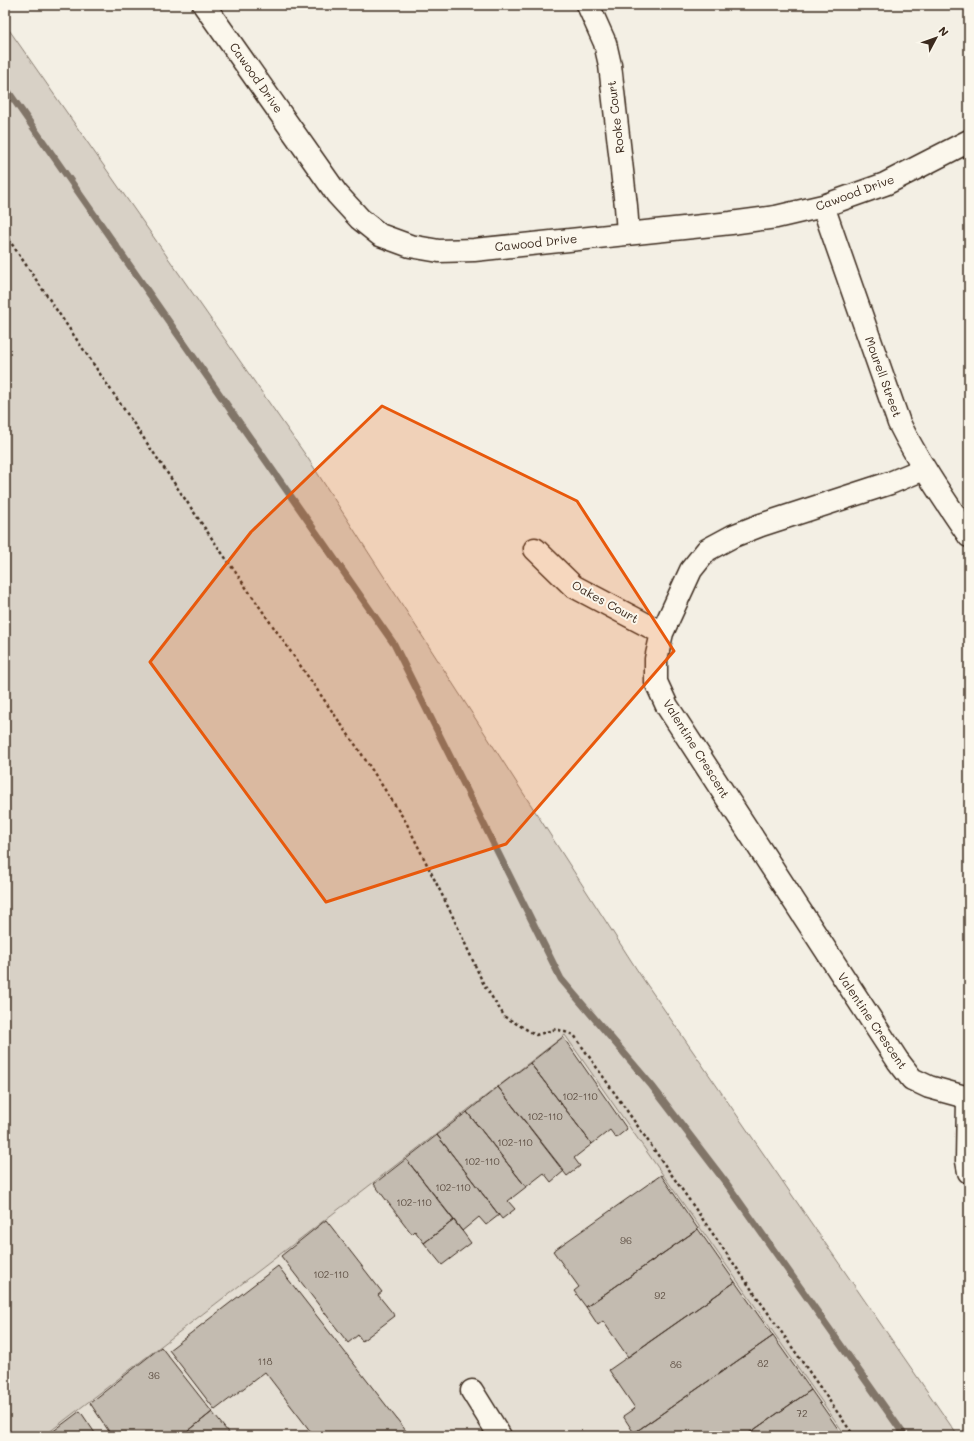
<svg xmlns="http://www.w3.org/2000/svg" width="974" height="1441" font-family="Mali,sans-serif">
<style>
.built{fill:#e5dfd4}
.green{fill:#d8d1c6;stroke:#8a7e72}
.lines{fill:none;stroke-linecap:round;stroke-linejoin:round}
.stream{stroke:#817468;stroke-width:7}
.building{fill:#c3bbb0;stroke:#3b2a1e}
.minor-casing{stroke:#3b2a1e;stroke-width:25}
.path{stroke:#3b2a1e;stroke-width:2.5;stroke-dasharray:3 3;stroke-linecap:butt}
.minor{stroke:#fbf7ec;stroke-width:22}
.marked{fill:#e8590c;fill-opacity:0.2;stroke:#e8590c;stroke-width:3;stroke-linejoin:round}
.labels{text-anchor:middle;stroke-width:4;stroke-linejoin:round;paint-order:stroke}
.number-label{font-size:10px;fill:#5d4e42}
.street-label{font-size:12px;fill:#3b2a1e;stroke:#fbf7ec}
</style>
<rect width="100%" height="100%" fill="#f3efe4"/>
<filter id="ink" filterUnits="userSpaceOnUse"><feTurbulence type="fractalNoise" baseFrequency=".025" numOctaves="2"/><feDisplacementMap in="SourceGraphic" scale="8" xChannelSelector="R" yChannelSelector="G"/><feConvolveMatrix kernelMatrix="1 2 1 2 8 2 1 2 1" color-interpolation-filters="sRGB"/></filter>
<g filter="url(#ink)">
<path class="built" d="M565 1035 846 1436H44Z"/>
<path class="green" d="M5 24 309 460 641 976 958 1436H846L565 1035 44 1436H5Z"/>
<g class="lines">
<path class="stream" d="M5 87 394 644 561 979 652 1086 727 1184 905 1436"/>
</g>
<path class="building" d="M563 1037 627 1129 616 1138 610 1130 592 1144 530 1063Z
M530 1063 592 1144 574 1158 580 1166 567 1176 498 1087Z
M498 1087 564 1171 551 1182 544 1173 526 1187 467 1112Z
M467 1112 526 1187 508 1201 515 1209 502 1219 437 1135Z
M437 1135 499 1215 486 1225 479 1217 462 1231 406 1159Z
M406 1159 454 1220 424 1243 415 1231 412 1234 374 1184Z
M661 1175 698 1229 586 1307 574 1291 579 1287 553 1251Z
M326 1220 382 1292 378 1295 395 1316 362 1341 358 1335 348 1343 281 1256Z
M454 1220 471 1243 442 1265 424 1243Z
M698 1229 735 1282 628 1357 603 1321 598 1325 586 1307Z
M278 1266 410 1436H314L265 1372 215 1410 169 1350Z
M735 1282 773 1336 634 1433 623 1416 635 1408 609 1370Z
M773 1336 811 1390 745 1436H637L634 1433Z
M161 1347 212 1412 182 1436H112L90 1403Z
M811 1390 843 1436H745Z
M80 1411 97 1436H47Z
M212 1412 231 1436H182Z"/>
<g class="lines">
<g class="minor-casing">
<path id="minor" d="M204 5 337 194 360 219 380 235 410 246 439 251 474 250 731 223 776 217 823 206 885 184 969 141
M588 5 605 43 610 65 626 206 628 233
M823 206 899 423C919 463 944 499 969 536
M924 469 890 483 761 525 733 536 707 550 691 570 662 633 656 659V682L667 706 898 1061 912 1079 929 1087 969 1098
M535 549 573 586 662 633
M968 1098 967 1161 969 1172
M472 1391 500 1436"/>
</g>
<path class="path" d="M5 234 204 527 359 750 406 822 453 917 484 985 505 1017 536 1035 556 1029 574 1035 854 1436"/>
<use href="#minor" class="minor"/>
</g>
</g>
<path class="marked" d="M382 406 577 501 674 651 506 844 326 902 150 662 251 532Z"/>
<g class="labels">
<g class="number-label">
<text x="580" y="1100">102-110</text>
<text x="545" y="1120">102-110</text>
<text x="515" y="1146">102-110</text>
<text x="482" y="1165">102-110</text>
<text x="453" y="1191">102-110</text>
<text x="414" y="1206">102-110</text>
<text x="626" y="1244">96</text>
<text x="331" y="1278">102-110</text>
<text x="660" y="1299">92</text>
<text x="265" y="1365">118</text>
<text x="763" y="1367">82</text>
<text x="676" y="1368">86</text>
<text x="154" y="1379">36</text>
<text x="802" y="1417">72</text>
</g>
<g class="street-label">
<text transform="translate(256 78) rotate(55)" y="4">Cawood Drive</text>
<text transform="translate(616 117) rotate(-97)" y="4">Rooke Court</text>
<text transform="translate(855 193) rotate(-20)" y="4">Cawood Drive</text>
<text transform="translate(536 243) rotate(-6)" y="4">Cawood Drive</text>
<text transform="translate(883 377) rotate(70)" y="4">Mourell Street</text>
<text transform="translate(605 602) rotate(29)" y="4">Oakes Court</text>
<text transform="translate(696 749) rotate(58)" y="4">Valentine Crescent</text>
<text transform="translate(872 1021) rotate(56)" y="4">Valentine Crescent</text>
</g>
</g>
<rect width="974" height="1441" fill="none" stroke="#fbf7ec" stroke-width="20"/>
<rect x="10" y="10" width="954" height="1421" fill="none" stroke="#3b2a1e" stroke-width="1.5" filter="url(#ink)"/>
<g transform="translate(936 38) rotate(49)" stroke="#fbf7ec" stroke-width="3" paint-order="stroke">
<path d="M0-3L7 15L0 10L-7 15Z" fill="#3b2a1e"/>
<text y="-6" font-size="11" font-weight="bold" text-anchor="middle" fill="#3b2a1e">N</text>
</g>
</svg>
